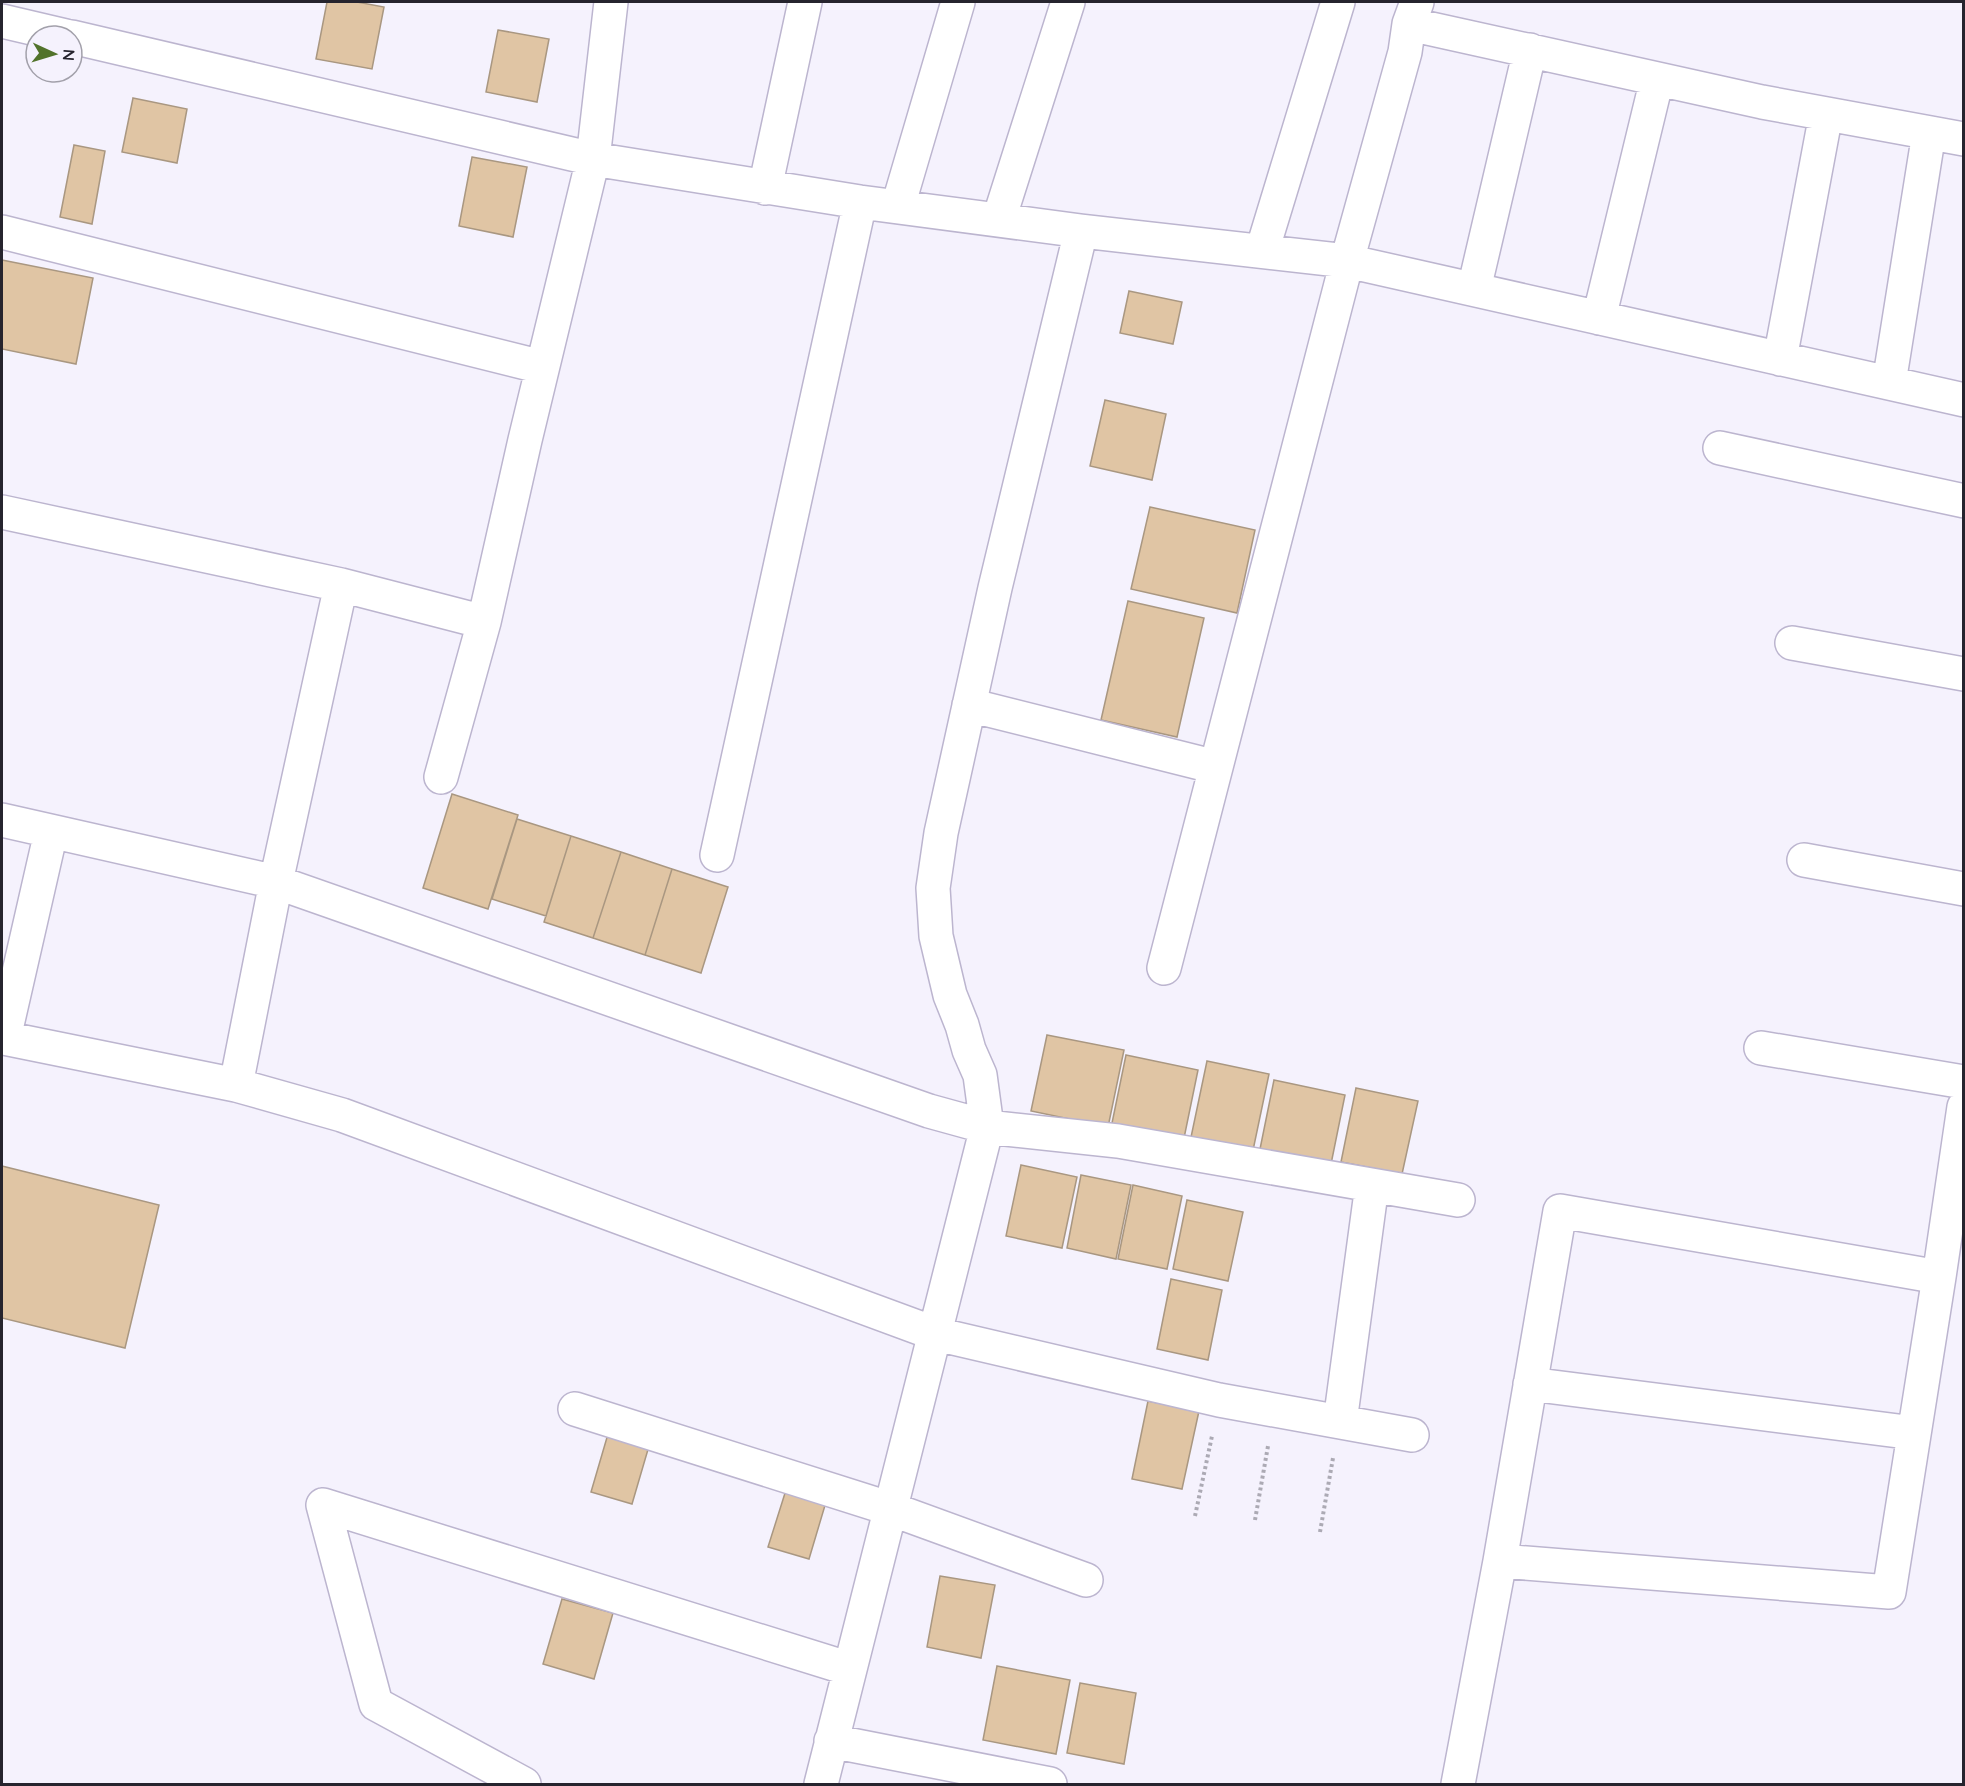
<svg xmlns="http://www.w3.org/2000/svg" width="1965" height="1786" font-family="Quicksand,sans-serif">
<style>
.building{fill:#e0c5a4;stroke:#a99781;stroke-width:1.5}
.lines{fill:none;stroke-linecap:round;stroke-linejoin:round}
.street-casing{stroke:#bcb5cf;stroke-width:36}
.path{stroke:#acaab4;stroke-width:4;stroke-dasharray:3 3;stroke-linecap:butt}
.street{stroke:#fff;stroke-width:33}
</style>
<rect width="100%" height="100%" fill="#f5f2fd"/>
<path class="building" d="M327 2H357L384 7 372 69 316 59Z
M498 30 549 39 537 102 486 92Z
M133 98 187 109 177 163 122 152Z
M74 145 105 151 92 224 60 217Z
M472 157 527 167 513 237 459 226Z
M2 260 93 278 76 364 2 349Z
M1129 291 1182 302 1173 344 1120 333Z
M1105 400 1166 414 1152 480 1090 466Z
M1150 507 1255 530 1237 613 1131 589Z
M1128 601 1204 618 1177 737 1101 720Z
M452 794 518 815 488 909 423 888Z
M517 819 571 836 546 916 492 899Z
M571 836 621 852 593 938 544 922Z
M621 852 672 869 645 955 593 938Z
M672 869 728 887 701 973 645 955Z
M1047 1035 1124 1050 1108 1127 1031 1111Z
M1126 1055 1198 1070 1183 1143 1111 1128Z
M1207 1061 1269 1074 1252 1155 1190 1142Z
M1274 1080 1345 1095 1330 1169 1259 1154Z
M1356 1088 1418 1101 1402 1174 1341 1162Z
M1021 1165 1077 1177 1062 1248 1006 1236Z
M2 1166 159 1205 125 1348 2 1318Z
M1081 1175 1131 1185 1116 1259 1067 1248Z
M1133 1185 1182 1196 1167 1269 1118 1259Z
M1187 1200 1243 1212 1228 1281 1173 1269Z
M1171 1279 1222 1290 1208 1360 1157 1349Z
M1148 1401 1199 1411 1182 1489 1132 1479Z
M608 1434 649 1446 632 1504 591 1492Z
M786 1490 826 1502 809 1559 768 1547Z
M940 1576 995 1585 981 1658 927 1647Z
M562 1599 613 1613 594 1679 543 1664Z
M997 1666 1070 1680 1056 1754 983 1740Z
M1080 1683 1136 1693 1124 1764 1067 1753Z"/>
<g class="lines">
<g class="street-casing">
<path id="street" d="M2 21 66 36
M1409 24 1762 102 1964 139
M72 37 593 159 860 202 1081 231 1347 261 1964 400
M765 188 805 2
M898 206 958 2
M999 219 1068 2
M2 232 542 367
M1262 251 1338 2
M1474 289 1530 50
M1599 318 1657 79
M1780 359 1826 114
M1889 383 1929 133
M1720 448 1964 501
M2 512 341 585 484 622
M1792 643 1964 674
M969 705 1216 767
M441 777 484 622 525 440 593 159 611 2
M2 820 276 882 929 1111 987 1127 1118 1141 1458 1200
M717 855 860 202
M1804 860 1964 889
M1164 968 1347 261 1405 52 1409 24 1417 2
M2 1038H4L51 832
M4 1038 236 1085 342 1115 936 1334 1219 1400 1412 1435
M1761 1048 1964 1082
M236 1085 276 882 341 585
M1530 1384 1914 1433
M575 1409 891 1509 1086 1580
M1340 1422 1372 1185
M323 1505 850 1669
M323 1505 376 1704 524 1784
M1500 1561 1889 1592 1939 1277
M831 1741 1050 1784
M821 1784 987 1127 980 1075 969 1050 962 1025 950 995 936 936 933 888 941 833 995 588 1081 231
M1458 1784 1500 1561 1560 1211 1939 1277 1964 1107"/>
</g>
<path class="path" d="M1195 1516 1212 1436
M1255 1520 1268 1446
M1320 1532 1333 1458"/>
<use href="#street" class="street"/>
</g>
<rect width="1965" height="1786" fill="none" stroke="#26242e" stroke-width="6"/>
<g transform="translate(54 54) rotate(94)"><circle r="28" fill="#f5f2fd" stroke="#a2a0aa" stroke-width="1.5"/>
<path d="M0-4.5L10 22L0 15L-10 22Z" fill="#52732b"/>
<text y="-9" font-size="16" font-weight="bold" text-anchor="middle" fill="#26242e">N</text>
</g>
</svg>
